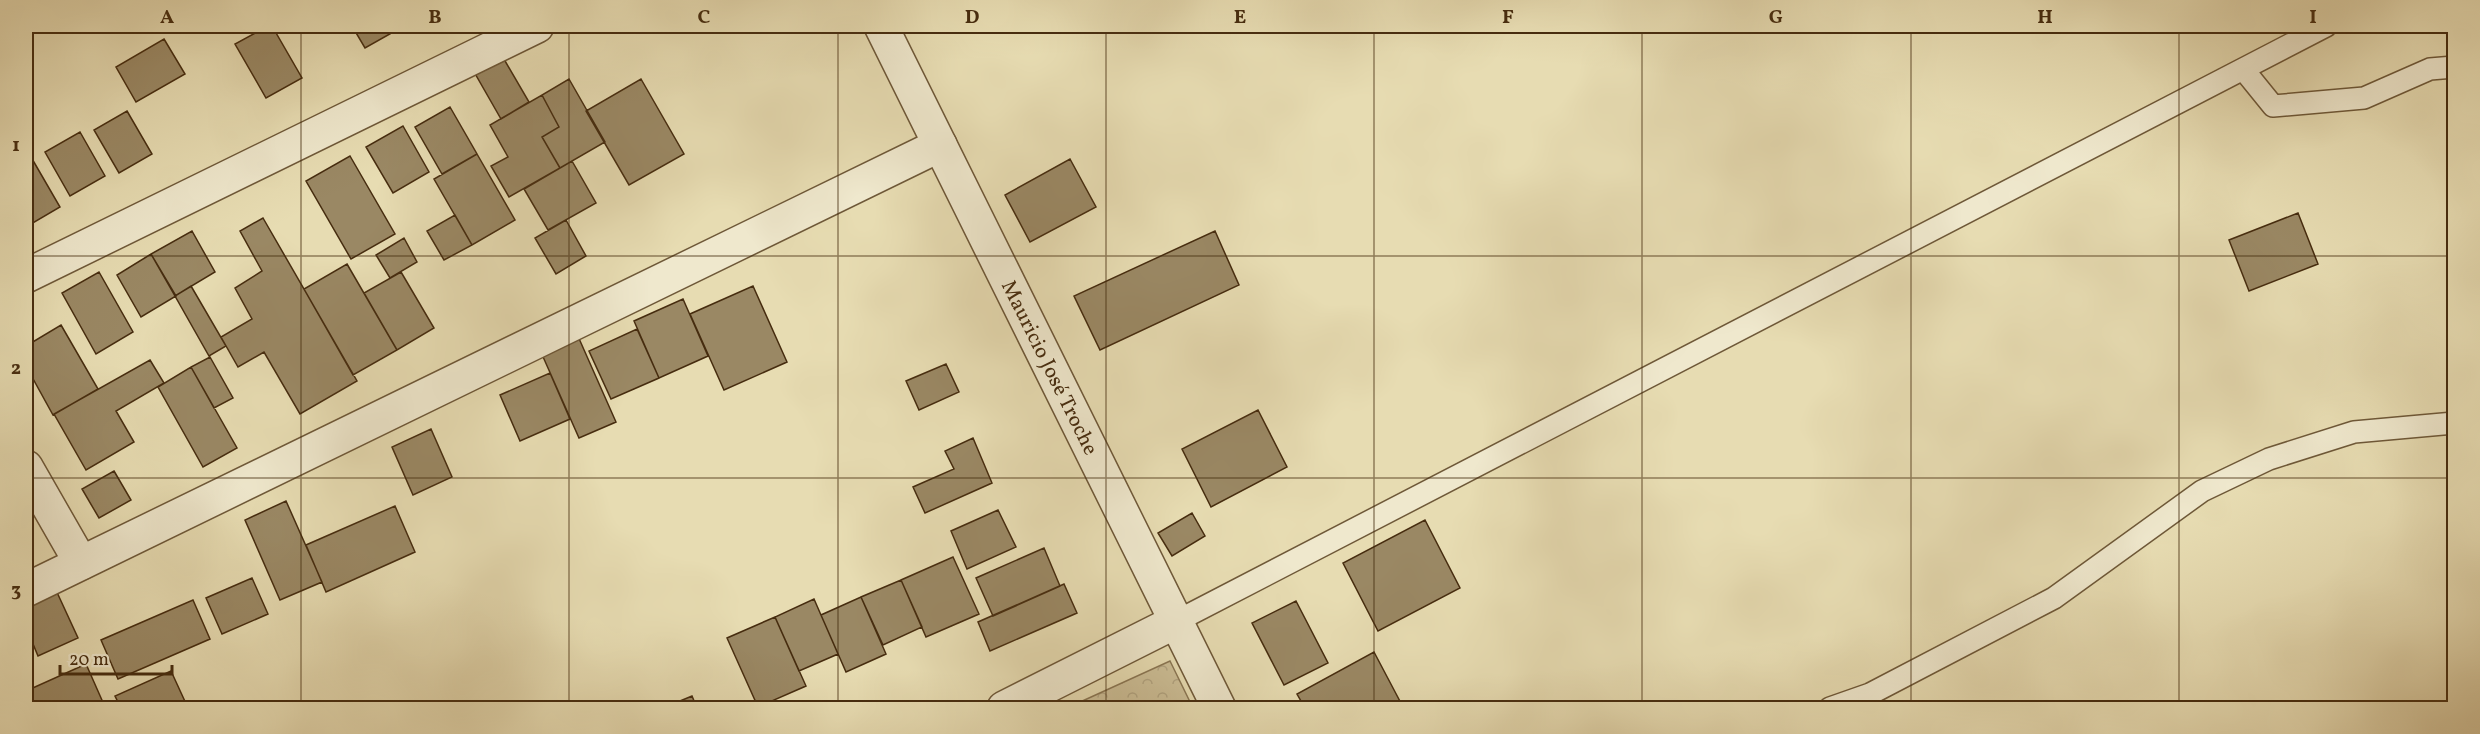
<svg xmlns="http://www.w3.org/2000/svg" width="2480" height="734" font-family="Vollkorn,serif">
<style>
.forest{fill:url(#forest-crowns);stroke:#897552;stroke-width:1.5}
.building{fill:#9a8864;stroke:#462c0f;stroke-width:1.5}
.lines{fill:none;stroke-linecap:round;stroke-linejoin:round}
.lane-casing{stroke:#6e5838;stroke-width:24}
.street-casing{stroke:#6e5838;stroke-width:36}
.lane{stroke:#efe8cd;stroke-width:21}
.street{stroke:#efe8cd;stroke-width:33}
.grid{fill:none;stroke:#462c0f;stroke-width:1.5;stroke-opacity:0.55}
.labels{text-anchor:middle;stroke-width:5;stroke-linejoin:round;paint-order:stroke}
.street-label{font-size:21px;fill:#462c0f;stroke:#efe8cd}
.neatline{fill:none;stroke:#462c0f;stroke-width:2}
.grid-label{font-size:20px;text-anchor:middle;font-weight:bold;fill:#462c0f}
</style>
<defs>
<pattern id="forest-crowns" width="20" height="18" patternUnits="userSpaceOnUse" patternTransform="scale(1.5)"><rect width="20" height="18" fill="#ccbe96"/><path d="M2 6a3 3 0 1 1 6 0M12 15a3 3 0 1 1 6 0" fill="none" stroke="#b1a380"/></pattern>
</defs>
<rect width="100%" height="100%" fill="#e7dcb2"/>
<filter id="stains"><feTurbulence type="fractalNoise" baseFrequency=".00333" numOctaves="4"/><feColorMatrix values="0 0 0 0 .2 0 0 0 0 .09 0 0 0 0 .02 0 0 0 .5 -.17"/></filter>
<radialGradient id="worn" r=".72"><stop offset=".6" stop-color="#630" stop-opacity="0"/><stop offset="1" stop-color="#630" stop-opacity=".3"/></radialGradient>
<path class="forest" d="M1170 661 1193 708H1067Z"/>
<path class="building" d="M268 26H272L302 78 266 98 235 44Z
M352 26H404L365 48Z
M164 39 185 74 136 102 116 67Z
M501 54 529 102 501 119 473 70Z
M569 79 605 142 560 168 542 137 559 127 542 95Z
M641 79 684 154 629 185 586 111Z
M542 95 559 127 542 137 560 168 509 197 491 166 508 157 490 125Z
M450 107 477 154 442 174 415 127Z
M127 111 152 154 119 173 94 130Z
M403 126 429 172 393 193 366 147Z
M80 132 105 176 70 196 45 152Z
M477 154 515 220 472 245 434 179Z
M350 156 395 234 351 259 306 181Z
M31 157 60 207 26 227V160Z
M1070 159 1096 207 1030 242 1005 195Z
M572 161 596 203 548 230 524 189Z
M2298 213 2318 264 2249 291 2229 240Z
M455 215 472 245 444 260 427 231Z
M263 218 357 381 300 414 264 352 238 367 221 337 252 319 235 288 262 271 240 231Z
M566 220 586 256 556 274 535 238Z
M192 231 215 272 175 296 151 254Z
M1215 231 1239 285 1100 350 1074 296Z
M404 238 417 262 390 278 376 255Z
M151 254 176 296 141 317 117 275Z
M347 264 397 350 353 375 304 289Z
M99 272 133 332 96 354 62 293Z
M401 272 434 328 397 350 364 293Z
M191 286 226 346 209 356 175 296Z
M753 286 787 362 724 390 690 314Z
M683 299 708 356 659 378 634 321Z
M61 325 98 389 53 415 26 366V346Z
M637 329 659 378 611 399 589 351Z
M577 334 616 422 579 438 540 350Z
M210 357 233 398 214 408 191 367Z
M150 360 164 383 116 411 134 442 86 470 54 414Z
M946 364 959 392 919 410 906 381Z
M191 367 237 448 203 467 158 387Z
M550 373 570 419 520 441 500 395Z
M1258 410 1287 467 1211 507 1182 449Z
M431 429 452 477 413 495 392 447Z
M973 438 992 483 925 513 913 487 954 469 945 451Z
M114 471 131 500 99 518 82 489Z
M286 501 322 582 280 600 245 520Z
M395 506 415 552 326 592 306 545Z
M998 510 1016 547 967 569 951 531Z
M1192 513 1205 536 1172 556 1158 533Z
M1425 520 1460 588 1378 631 1343 563Z
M1044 548 1060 586 993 616 976 578Z
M953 557 979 614 926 637 901 580Z
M252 578 268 614 222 634 206 598Z
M901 580 922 627 883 645 861 597Z
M1064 584 1077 613 990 651 978 622Z
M55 588 78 638 38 656 26 627V601Z
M861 597 886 654 846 672 821 615Z
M814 599 838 654 799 671 775 617Z
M193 600 210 639 118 679 101 640Z
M1296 601 1328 663 1284 685 1252 623Z
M775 617 806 686 758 707 727 638Z
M1374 652 1403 707 1305 708 1297 694Z
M86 664 105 707 26 708V691Z
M171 671 188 708H121L115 696Z
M692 696 697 708H663Z"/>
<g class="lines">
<g class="lane-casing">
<path id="lane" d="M2243 69 2273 106 2364 98 2430 69 2454 67
M1177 621 2326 26
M1830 708 1870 694 2054 598 2202 491 2269 459 2354 432 2454 423"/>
</g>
<g class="street-casing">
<g id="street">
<path id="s1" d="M881 26 1219 708"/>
<path d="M26 276 537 26"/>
<path d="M26 467 81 563"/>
<path d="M26 590 940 145"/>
<path d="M1004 708 1177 621"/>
</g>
</g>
<use href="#lane" class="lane"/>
<use href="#street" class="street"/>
</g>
<path class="grid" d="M301 26V708M569 26V708M838 26V708M1106 26V708M1374 26V708M1642 26V708M1911 26V708M2179 26V708M26 256H2454M26 478H2454"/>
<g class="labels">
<g class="street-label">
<text dy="7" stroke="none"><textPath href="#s1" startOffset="381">Mauricio José Troche</textPath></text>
</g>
</g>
<rect width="2480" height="734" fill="none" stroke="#e7dcb2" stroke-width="66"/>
<path d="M60 665v9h112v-9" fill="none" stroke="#462c0f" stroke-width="3"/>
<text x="69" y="665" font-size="18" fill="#462c0f" stroke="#efe8cd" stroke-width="4.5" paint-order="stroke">20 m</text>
<rect x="33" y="33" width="2414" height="668" class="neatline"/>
<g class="grid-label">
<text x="167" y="23">A</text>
<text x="435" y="23">B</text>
<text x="704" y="23">C</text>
<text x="972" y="23">D</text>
<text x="1240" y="23">E</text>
<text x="1508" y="23">F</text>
<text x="1776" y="23">G</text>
<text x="2045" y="23">H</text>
<text x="2313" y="23">I</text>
<text x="16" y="151">1</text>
<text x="16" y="374">2</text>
<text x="16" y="596">3</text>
</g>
<rect width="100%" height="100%" filter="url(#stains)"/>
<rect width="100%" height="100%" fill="url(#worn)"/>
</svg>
